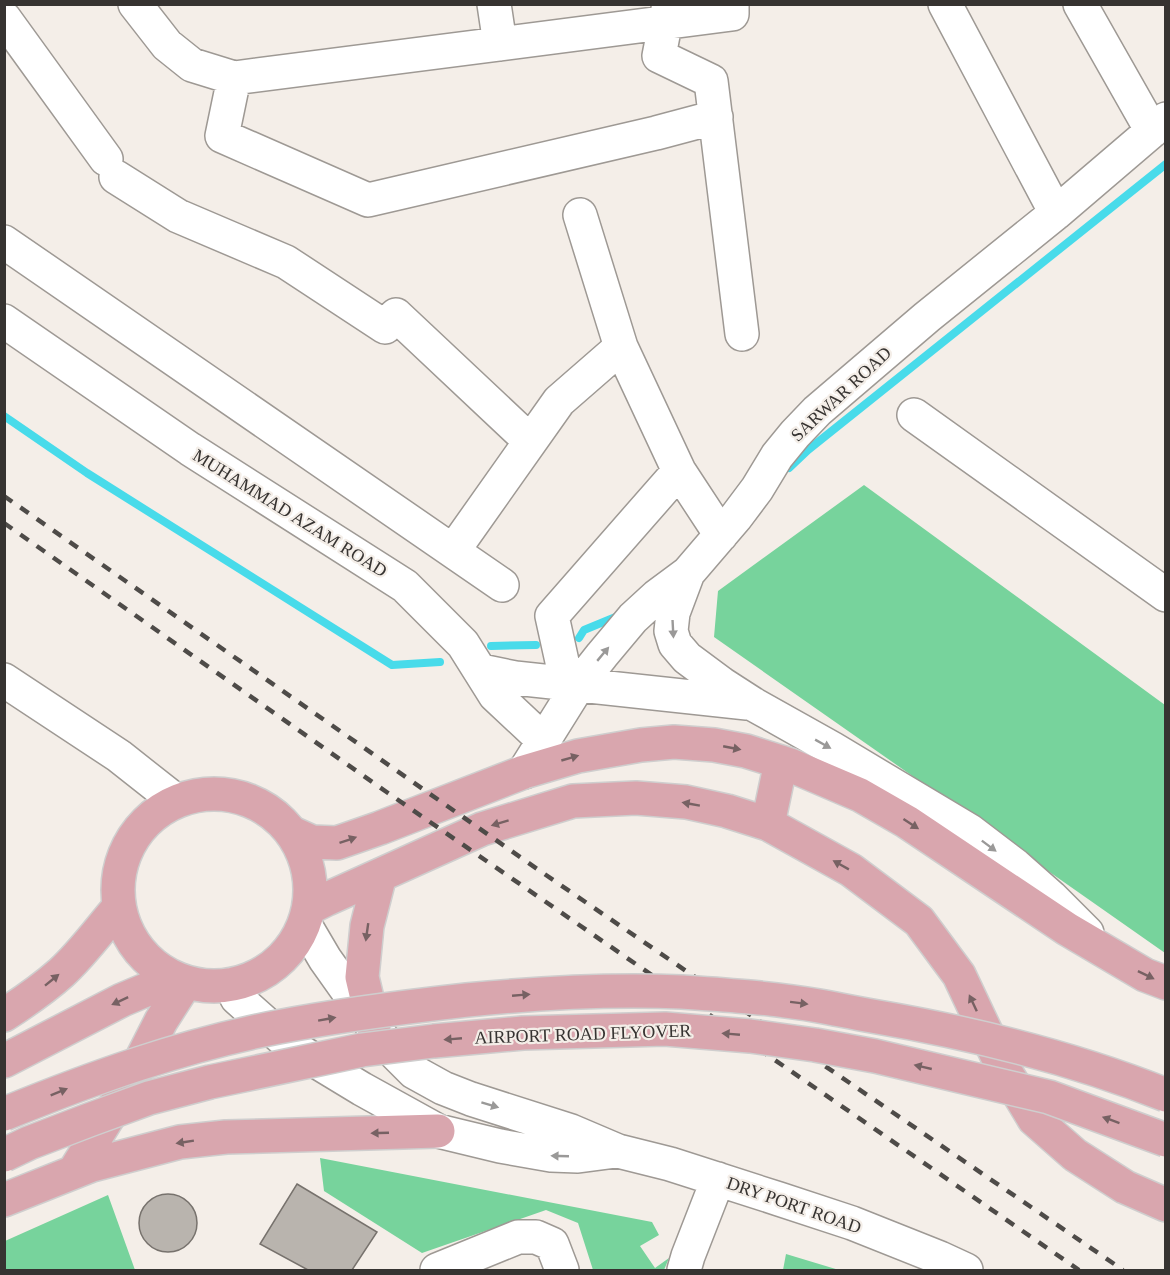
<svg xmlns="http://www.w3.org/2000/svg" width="1170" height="1275" font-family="Georgia,serif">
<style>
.green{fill:#77d39c}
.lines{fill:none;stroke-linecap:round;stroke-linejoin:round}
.stream{stroke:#48dbea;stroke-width:8}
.building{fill:#b9b4ae;stroke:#77726d;stroke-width:1.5}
.minor-casing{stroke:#9e9994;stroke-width:36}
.major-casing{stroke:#cfcece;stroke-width:36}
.minor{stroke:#fff;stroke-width:33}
.major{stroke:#d9a6ae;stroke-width:33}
.rail{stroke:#4e4b48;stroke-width:4.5;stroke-dasharray:10 10;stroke-linecap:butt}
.major-bridge-casing{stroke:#cfcece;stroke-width:36;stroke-linecap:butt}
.major-bridge{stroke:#d9a6ae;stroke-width:33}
.oneway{fill:#9a9998}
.oneway2{fill:#776163}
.labels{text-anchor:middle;stroke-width:4.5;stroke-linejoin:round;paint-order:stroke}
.street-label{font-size:18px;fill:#363331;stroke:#f4eee8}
</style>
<rect width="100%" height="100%" fill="#f4eee8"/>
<path class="green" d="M864 485 1165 705V953L714 637 718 591Z
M320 1158 652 1222 659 1235 640 1246 655 1268 669 1258 664 1270H593L578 1223 546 1210 422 1253 324 1191Z
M108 1195 135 1270H5V1241Z
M786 1254 839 1270H783Z"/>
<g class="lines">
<path class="stream" d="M4 416 87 473 392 665 440 662
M789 468 808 450 1166 164
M579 638 584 630 618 616
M491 646 536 645"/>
</g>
<path class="building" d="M297 1184 377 1232 352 1270H308L260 1244Z
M139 1223a29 29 0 1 1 58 0a29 29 0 1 1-58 0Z"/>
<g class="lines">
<g class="minor-casing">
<path id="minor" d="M135 4 167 45 192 65 234 78 732 14V4
M494 4 500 44
M669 4 659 56 711 81 742 334
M945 4 1056 213
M1080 4 1152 131
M4 18 106 159
M234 78 222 136 368 200 656 133 716 117
M116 177 178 216 286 262 385 327 396 315 530 441
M580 215 621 347 679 471 721 535
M4 242 502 585
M4 321 190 449 405 586 463 644 495 695 543 740
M914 415 1166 595
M453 551 559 401 621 347
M688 573 673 613 671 631 675 644 687 658 722 684 753 704 833 749 970 831 1016 866 1051 897 1087 933
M481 671 515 678 747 703
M4 680 119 756 176 801
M579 684 563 666 552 616 679 471
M524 772 579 684 602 655 633 618 657 596 688 573 736 517 757 489 777 456 795 434 817 411 927 317 1056 213 1166 119
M305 925 325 959 374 1028 395 1053 414 1072 443 1088 471 1099 571 1131 618 1151 670 1164 779 1199 852 1223 940 1258 966 1270
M231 985 237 998 291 1046 362 1089 438 1131 500 1146 551 1155 578 1156 616 1151
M437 1270 518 1237H536L552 1244 562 1270
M684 1270 688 1256 718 1179"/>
</g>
<g class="major-casing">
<path id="major" d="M118 890a96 96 0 1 1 192 0a96 96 0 1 1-192 0Z
M768 824 781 762
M292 833 312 842 337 843 380 828 524 772 578 756 641 745 674 742 714 745 746 751 790 765 860 795 907 822 1067 929 1145 975 1166 983
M309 908 327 899 482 829 573 801 636 798 686 802 727 811 768 824 851 870 919 921 959 975 1001 1064 1034 1119 1075 1155 1125 1187 1166 1205
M4 1015C24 1002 43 989 61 973 82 954 100 929 119 907
M374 1028 362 977 367 926 380 875
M4 1061 122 1000 174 978
M74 1172 131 1080 161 1021 186 982
M4 1200 92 1165 180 1142 226 1137 438 1131"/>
</g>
<use href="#minor" class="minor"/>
<use href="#major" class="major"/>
<path class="rail" d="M4 496 543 873 1123 1270
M4 523 388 793 1079 1270"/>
<g class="major-bridge-casing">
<path id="major-bridge" d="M4 1114C92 1078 184 1045 278 1027 340 1015 404 1007 467 1000 538 993 610 989 682 992 727 995 774 998 819 1006 836 1009 854 1013 872 1016 972 1033 1071 1057 1166 1095
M4 1155 29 1143 89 1120 149 1098 210 1082 362 1050 434 1041 523 1033 665 1029 750 1036 815 1045 875 1056 1049 1097 1166 1140"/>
</g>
<use href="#major-bridge" class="major-bridge"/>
</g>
<defs><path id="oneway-solid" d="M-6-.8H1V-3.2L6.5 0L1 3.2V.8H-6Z" transform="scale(1.5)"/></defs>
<g class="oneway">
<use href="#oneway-solid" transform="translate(673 629) rotate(87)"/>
<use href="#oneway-solid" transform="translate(603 654) rotate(-50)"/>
<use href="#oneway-solid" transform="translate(823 744) rotate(29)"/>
<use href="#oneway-solid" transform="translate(989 846) rotate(37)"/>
<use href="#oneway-solid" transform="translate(490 1105) rotate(17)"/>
<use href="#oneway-solid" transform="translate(560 1156) rotate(-178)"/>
</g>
<g class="oneway2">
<use href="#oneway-solid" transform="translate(732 748) rotate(11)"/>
<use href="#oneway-solid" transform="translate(570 758) rotate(-16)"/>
<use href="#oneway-solid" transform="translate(691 804) rotate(-170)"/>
<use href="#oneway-solid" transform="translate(500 823) rotate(163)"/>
<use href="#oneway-solid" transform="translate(911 824) rotate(33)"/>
<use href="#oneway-solid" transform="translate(348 840) rotate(-19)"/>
<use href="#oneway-solid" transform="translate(841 865) rotate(-151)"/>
<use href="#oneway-solid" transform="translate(367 932) rotate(98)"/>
<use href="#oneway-solid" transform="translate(1146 975) rotate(26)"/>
<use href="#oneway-solid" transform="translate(52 980) rotate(-39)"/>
<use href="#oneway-solid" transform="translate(521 995) rotate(-5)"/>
<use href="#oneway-solid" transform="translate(120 1001) rotate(155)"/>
<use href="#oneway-solid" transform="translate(799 1003) rotate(7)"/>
<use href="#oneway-solid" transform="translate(973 1003) rotate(-115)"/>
<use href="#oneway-solid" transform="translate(327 1019) rotate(-10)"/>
<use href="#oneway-solid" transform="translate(731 1034) rotate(-175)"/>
<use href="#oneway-solid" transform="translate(453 1039) rotate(175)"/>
<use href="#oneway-solid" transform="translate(923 1067) rotate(-167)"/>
<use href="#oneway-solid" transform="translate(59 1092) rotate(-22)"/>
<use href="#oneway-solid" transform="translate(1111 1120) rotate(-160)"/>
<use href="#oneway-solid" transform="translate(380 1133) rotate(178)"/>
<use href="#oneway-solid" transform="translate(185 1142) rotate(171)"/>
</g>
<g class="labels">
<g class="street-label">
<text transform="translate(841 394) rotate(-43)" y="6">SARWAR ROAD</text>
<text transform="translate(290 513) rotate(32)" y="6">MUHAMMAD AZAM ROAD</text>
<text transform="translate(583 1034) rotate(-2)" y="6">AIRPORT ROAD FLYOVER</text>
<text transform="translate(794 1205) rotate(19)" y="6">DRY PORT ROAD</text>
</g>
</g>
<rect width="1170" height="1275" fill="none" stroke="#363331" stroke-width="12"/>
</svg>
